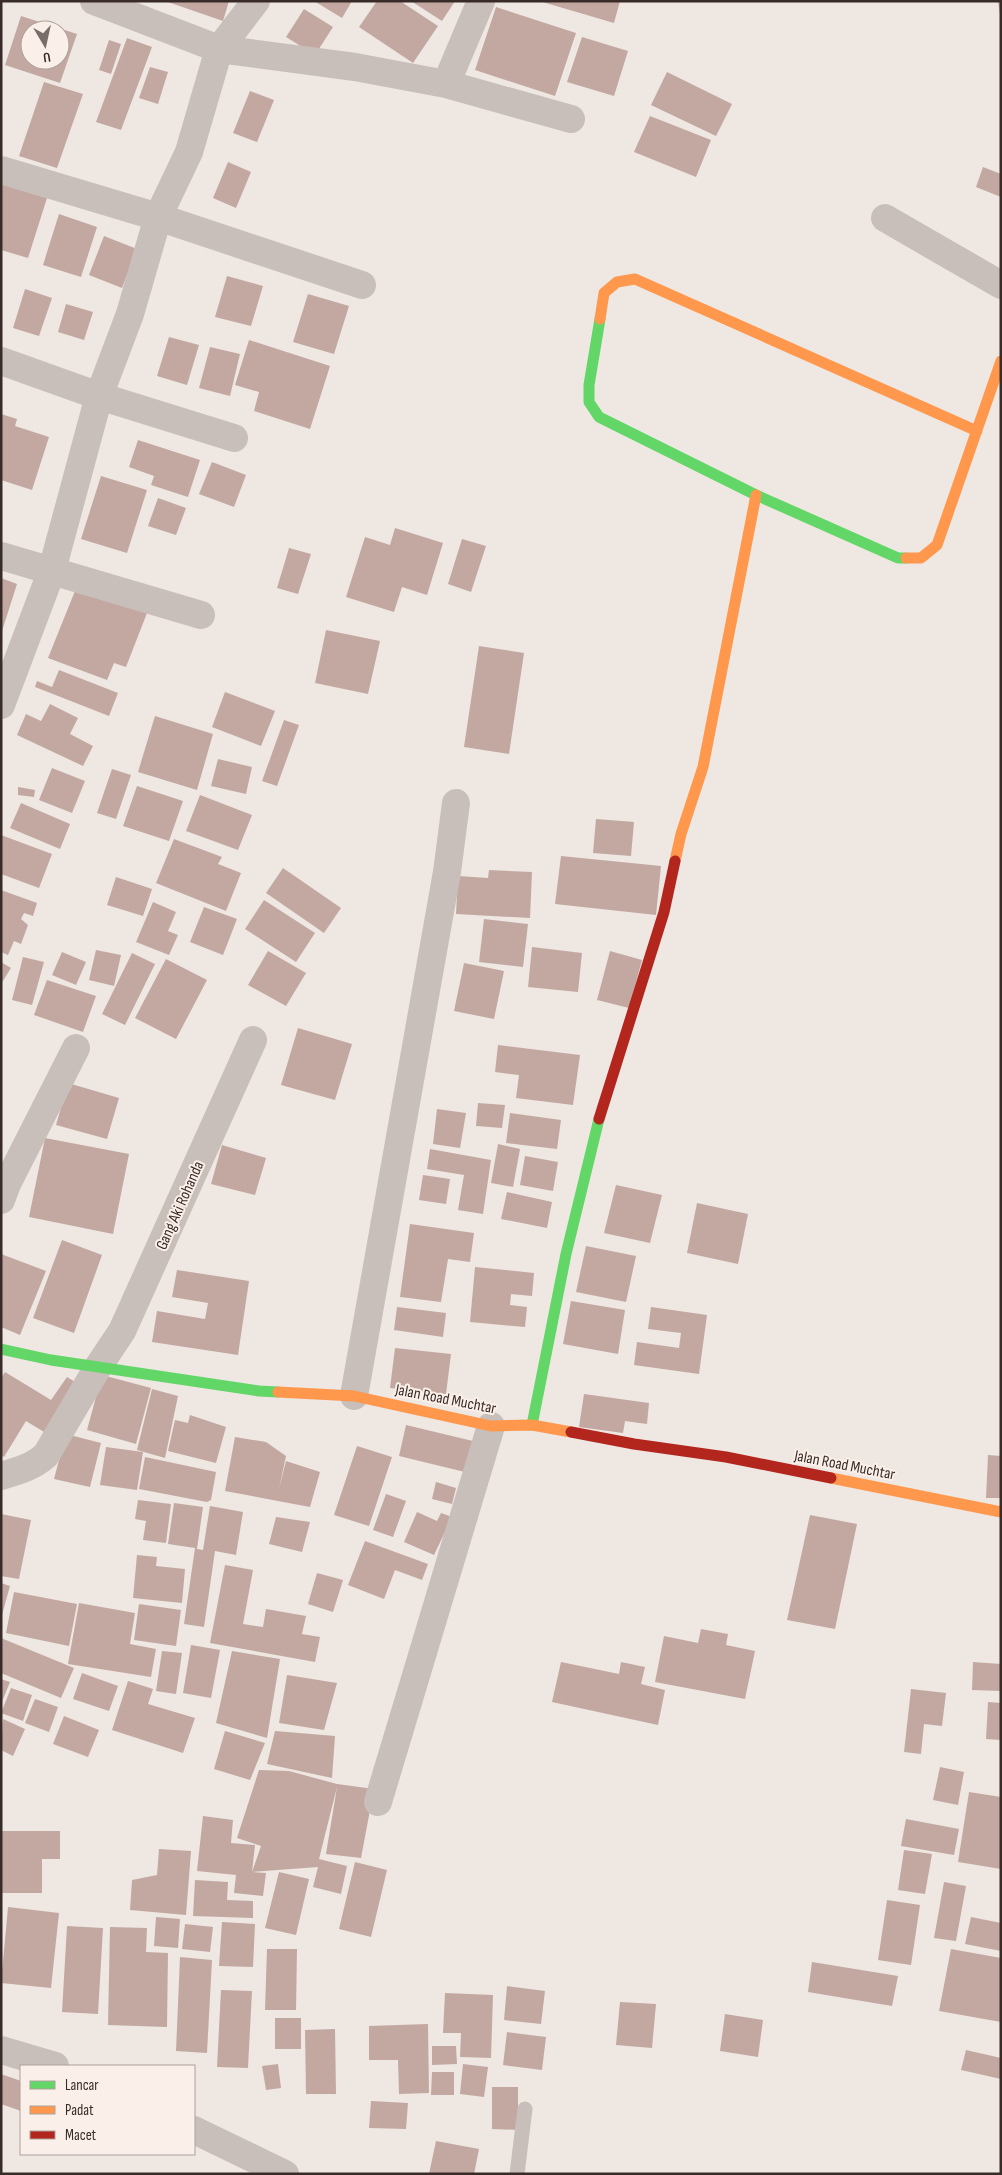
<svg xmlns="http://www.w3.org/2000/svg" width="1002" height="2175" font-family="'Sofia Sans Condensed',sans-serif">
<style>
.building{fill:#c3a8a2;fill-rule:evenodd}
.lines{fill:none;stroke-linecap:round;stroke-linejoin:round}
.lane{stroke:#c8bfba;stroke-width:15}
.street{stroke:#c8bfba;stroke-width:28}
.fast{stroke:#63d668;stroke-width:11}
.slow{stroke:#ff974d;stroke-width:11}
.jam{stroke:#b3261e;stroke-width:11}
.labels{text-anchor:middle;stroke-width:4;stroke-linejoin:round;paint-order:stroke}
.street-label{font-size:16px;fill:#392b28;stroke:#fbf0e9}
</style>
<rect width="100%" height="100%" fill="#eee7e2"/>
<path class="building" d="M165 1H229L223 21Z
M314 1H352L342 18Z
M377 1H400L438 26 413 63 359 27Z
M411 1H455L442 21Z
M539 1H620L614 23Z
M998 1H1001V14H1000Z
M496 7 576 33 555 96 475 70Z
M304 9 333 27 315 55 286 37Z
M21 16 77 34 60 83 5 65ZM30 30H60V60H30Z
M582 37 628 51 614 96 567 82Z
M127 38 152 47 121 130 96 122Z
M109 40 121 44 111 74 99 70Z
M150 67 168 72 158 104 139 98Z
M667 72 732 104 716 136 651 105Z
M44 82 83 94 57 168 19 156Z
M250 91 274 100 257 142 233 133Z
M650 116 711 140 696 177 634 152Z
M228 162 251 172 236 208 213 198Z
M983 167 1001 174V197L976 187Z
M1 184 47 198 28 258 1 250Z
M59 214 97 227 81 277 43 265Z
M104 236 137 249 122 288 89 275Z
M227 276 263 286 251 326 215 317Z
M25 289 52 298 39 336 13 328Z
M308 294 349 306 334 354 293 342Z
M66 304 93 312 84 340 58 332Z
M169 337 199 345 187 385 157 376Z
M249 340 330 366 310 429 254 411 259 392 235 385Z
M210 347 240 354 230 396 199 388Z
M1 414 17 419 15 426 49 437 32 490 1 480Z
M138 440 200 460 188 497 151 485 154 476 129 467Z
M212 462 246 475 234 507 199 494Z
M101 476 147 490 127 553 81 539Z
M158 498 186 508 176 535 148 526Z
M395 528 443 543 427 595 402 587 394 612 346 597 365 537 390 545Z
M462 539 486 546 471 592 448 584Z
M289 548 311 554 298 594 277 588Z
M1 578 17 584 2 631H1Z
M77 586 147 613 126 667 114 663 107 680 48 658Z
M326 630 380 641 368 694 315 683Z
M479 646 524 653 509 754 464 747Z
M59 670 118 693 109 716 35 687 37 681 52 687Z
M225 692 275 711 261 746 212 727Z
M50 704 78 718 70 734 93 746 83 766 17 735 26 714 41 721Z
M155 716 213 734 197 790 138 772Z
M284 720 299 725 277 786 262 781Z
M218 759 252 767 246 794 211 786Z
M52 768 85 781 72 813 39 800Z
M112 769 131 775 116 819 97 813Z
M137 786 183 801 169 841 123 826Z
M18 787 35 790 34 797 18 795Z
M200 795 252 815 238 850 186 831Z
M21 803 70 824 60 849 10 828Z
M596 819 634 822 631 856 593 853Z
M1 835 52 854 39 888 1 874Z
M174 839 222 857 218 864 241 873 226 911 156 883Z
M561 856 661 866 656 915 555 904Z
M283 868 341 908 324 933 266 893Z
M489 870 532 872 530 918 456 914 458 876 488 878Z
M116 877 152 889 143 916 107 905Z
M1 890 37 903 33 916 24 913 21 919 28 925 21 944 14 941 8 955 1 952Z
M264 900 315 933 296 962 245 929Z
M153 902 176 912 168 931 178 935 169 955 136 942Z
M204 907 237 919 223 955 190 942Z
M484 919 528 924 523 967 479 962Z
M532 947 582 953 578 992 528 987Z
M96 950 121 955 114 986 89 980Z
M268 951 306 973 286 1006 248 985Z
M610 951 642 960 629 1008 597 1000Z
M62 952 86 962 76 985 52 975Z
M132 953 155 964 125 1025 102 1014Z
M23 957 44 962 32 1005 12 1000Z
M166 959 207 980 176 1039 135 1018Z
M1 962 11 968 1 984Z
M464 963 504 971 494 1019 454 1011Z
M47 980 96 996 83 1032 34 1015Z
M298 1028 352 1044 335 1100 281 1085Z
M498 1045 580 1055 573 1105 516 1098 519 1075 495 1072Z
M68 1083 119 1098 107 1139 56 1125Z
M478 1103 505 1105 502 1128 476 1126Z
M437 1109 466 1113 460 1148 433 1144Z
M510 1113 561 1120 557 1149 506 1143Z
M45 1138 129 1154 113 1234 29 1217Z
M498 1144 520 1149 513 1187 491 1183Z
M222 1145 266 1158 255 1195 211 1184Z
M430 1149 491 1160 483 1214 458 1210 464 1175 427 1169Z
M525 1156 558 1162 553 1191 520 1185Z
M423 1175 450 1179 446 1204 419 1200Z
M616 1185 662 1195 650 1243 604 1233Z
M507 1192 552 1202 547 1228 501 1219Z
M697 1203 748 1214 738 1264 687 1253Z
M410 1224 474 1233 470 1262 448 1259 441 1302 400 1297Z
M62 1240 102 1255 74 1333 33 1318Z
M586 1246 636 1256 626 1302 576 1292Z
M1 1254 46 1271 20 1335 1 1327Z
M475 1267 534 1273 532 1296 511 1294 510 1305 527 1307 525 1327 470 1322Z
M177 1270 249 1281 238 1355 152 1342 157 1311 205 1319 208 1303 172 1297Z
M571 1301 625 1310 618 1354 563 1344Z
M397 1307 446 1313 443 1337 394 1330Z
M651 1307 707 1315 699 1374 634 1365 637 1342 679 1348 681 1333 648 1329Z
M395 1348 451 1354 446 1394 390 1388Z
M5 1372 51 1400 67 1377 80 1385 49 1435 26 1421 4 1457 1 1455V1378Z
M102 1375 151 1388 136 1444 87 1430Z
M152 1389 178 1396 165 1458 137 1450Z
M584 1394 649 1403 647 1424 625 1421 623 1433 579 1427Z
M190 1415 226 1427 216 1463 168 1451 175 1420 188 1423Z
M406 1425 477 1442 469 1473 399 1456Z
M66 1434 101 1443 90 1487 54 1479Z
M235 1437 266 1442 286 1456 279 1489 286 1461 320 1472 310 1507 225 1491Z
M357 1446 392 1457 369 1526 334 1515Z
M106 1447 143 1452 137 1490 100 1485Z
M988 1455 1001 1456V1498H986Z
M145 1457 216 1472 211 1500 207 1502 139 1489Z
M436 1482 456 1488 452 1504 432 1499Z
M386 1494 406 1501 393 1537 373 1530Z
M138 1500 171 1504 166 1543 143 1540 146 1521 135 1519Z
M174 1503 203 1507 197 1549 203 1550 210 1506 243 1512 236 1555 215 1551 204 1627 184 1624 195 1548 168 1544Z
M417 1512 437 1521 441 1513 452 1517 434 1555 404 1542Z
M1 1514 31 1520 19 1579 1 1576Z
M810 1515 857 1524 835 1629 787 1620Z
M276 1517 310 1522 302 1552 269 1544Z
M365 1541 428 1564 422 1580 395 1570 384 1599 348 1585Z
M137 1555 157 1557 156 1566 185 1569 182 1603 133 1598Z
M225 1565 253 1570 243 1624 263 1627 266 1609 306 1616 302 1634 320 1637 315 1662 210 1643Z
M317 1573 343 1580 333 1612 308 1604Z
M1 1583 10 1586 2 1615H1Z
M14 1592 77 1604 69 1646 6 1633Z
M79 1603 135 1613 130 1644 156 1649 151 1677 68 1664Z
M139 1604 181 1610 176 1646 134 1640Z
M701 1629 728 1634 726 1645 755 1651 745 1699 655 1682 664 1636 698 1643Z
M1 1638 74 1668 61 1698 1 1673Z
M191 1645 220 1650 211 1698 183 1693Z
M162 1651 182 1653 176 1694 156 1691Z
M232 1651 280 1659 267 1738 216 1723Z
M561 1662 619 1674 621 1662 645 1667 641 1684 665 1690 658 1725 552 1702Z
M973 1662 1001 1664V1691L972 1690Z
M82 1673 118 1686 109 1711 73 1699Z
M287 1675 337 1683 324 1730 279 1723Z
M1 1679 10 1682 1 1704Z
M128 1681 153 1689 148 1704 195 1718 183 1753 112 1730Z
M11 1688 32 1695 23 1721 1 1713Z
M911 1689 946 1693 942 1726 924 1724 921 1754 904 1752Z
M35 1699 58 1707 49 1732 25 1723Z
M988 1702 1001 1703V1740L986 1739Z
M64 1716 99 1730 88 1757 53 1744Z
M3 1719 25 1729 13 1756 1 1750Z
M225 1731 265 1743 250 1780 214 1769Z
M275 1731 335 1736 332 1778 267 1764Z
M940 1767 964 1772 958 1805 933 1800Z
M259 1770 289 1771 337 1784 374 1789 361 1858 326 1854 337 1787 319 1859 347 1866 341 1894 313 1887 318 1867 252 1872 266 1873 263 1896 234 1893 236 1875 197 1871 203 1816 233 1820 231 1843 255 1845 252 1872 261 1846 237 1838Z
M969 1792 1001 1797V1869L958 1862Z
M906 1819 959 1829 954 1855 901 1846Z
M1 1831H60V1859H42V1893H1Z
M159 1849 191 1851 186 1915 130 1910 132 1880 157 1875Z
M904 1850 932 1854 925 1894 898 1890Z
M355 1862 387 1870 371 1937 339 1929Z
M279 1872 309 1879 296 1935 265 1928Z
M195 1880 228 1882 227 1900 253 1901V1918L193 1916Z
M944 1882 966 1886 956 1941 934 1938Z
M887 1900 920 1905 911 1965 878 1960Z
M8 1907 59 1913 51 1988 1 1983Z
M156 1917 180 1919 178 1948 154 1946Z
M971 1917 1001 1923V1951L965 1944Z
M222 1922 255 1924 253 1967 219 1966Z
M185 1924 213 1927 210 1952 182 1949Z
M67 1926 103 1928 98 2014 62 2012Z
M110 1927 147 1928 146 1952 168 1953 167 2027 108 2025Z
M267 1949H297L296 2010H265Z
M951 1949 1001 1958V2022L939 2011Z
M180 1957 212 1960 207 2053 176 2051Z
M812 1962 898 1976 892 2006 808 1992Z
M507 1986 545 1991 541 2024 504 2020Z
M221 1990 252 1991 248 2068 217 2067Z
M445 1993 493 1995 491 2058 460 2057 461 2033H443Z
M620 2002 656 2004 652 2048 616 2045Z
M725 2014 763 2020 758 2057 720 2051Z
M275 2018H301V2049H275Z
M428 2024 429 2093 399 2094 398 2060H369V2026Z
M335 2029 336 2094H306L305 2030Z
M507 2032 546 2037 542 2070 503 2065Z
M432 2046H456L457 2064 432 2065Z
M966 2050 1001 2058V2079L961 2070Z
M278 2064 281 2088 266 2090 262 2066Z
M463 2064 488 2067 484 2097 460 2094Z
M432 2072H454V2095H431Z
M1 2074 21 2081V2111L1 2104Z
M492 2087H518V2130L492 2129Z
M371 2101 408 2103 406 2129 369 2128Z
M436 2141 479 2149 474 2174H429Z"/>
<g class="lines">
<path class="lane" d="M517 2174 525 2109"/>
<path class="street" d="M94 1 219 49 355 67 446 84 571 119
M446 84 481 1
M1 170 158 217 362 285
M885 218 1001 285
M1 361 99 396 234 438
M1 556 201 615
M1 705 52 570 99 396 130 314 158 217 189 152 219 49 256 1
M1 1200 7 1184 76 1048
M354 1396 447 872 456 803
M1 1476C18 1471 33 1467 46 1455L98 1367 122 1331 253 1040
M378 1802 491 1426
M1 2050 55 2066
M194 2130 285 2174"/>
<path class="fast" d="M600 319 589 385V402L599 417 756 495 898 558H906
M1 1349 51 1360 259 1391 278 1392
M532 1425 566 1254 599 1119"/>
<path class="slow" d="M600 319 604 293 617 282 635 279 977 431
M906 558H921L937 545 1001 361
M675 861 681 834 703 767 756 495
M278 1392 354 1396 491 1426 532 1425 571 1432
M831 1478 1001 1512"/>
<path class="jam" d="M599 1119 664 912 675 861
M571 1432 634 1444 726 1457 831 1478"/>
</g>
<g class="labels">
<g class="street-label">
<text transform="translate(179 1205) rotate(-66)" y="6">Gang Aki Rohanda</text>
<text transform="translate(446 1398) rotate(11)" y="6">Jalan Road Muchtar</text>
<text transform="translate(845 1464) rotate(11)" y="6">Jalan Road Muchtar</text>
</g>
</g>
<rect width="1002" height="2175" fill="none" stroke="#392b28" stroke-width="5"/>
<rect x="20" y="2065" width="175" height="90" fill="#fbf0e9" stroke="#ada19c"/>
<rect x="30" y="2081" width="25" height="8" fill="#63d668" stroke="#ada19c"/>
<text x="65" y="2090" font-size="15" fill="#392b28">Lancar</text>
<rect x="30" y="2106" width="25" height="8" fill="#ff974d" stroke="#ada19c"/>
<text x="65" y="2115" font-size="15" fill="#392b28">Padat</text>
<rect x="30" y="2131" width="25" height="8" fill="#b3261e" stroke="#ada19c"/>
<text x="65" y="2140" font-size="15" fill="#392b28">Macet</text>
<g transform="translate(45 45) rotate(171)"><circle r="24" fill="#fbf0e9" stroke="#ada19c"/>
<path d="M0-4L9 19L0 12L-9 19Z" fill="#786d69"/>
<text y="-8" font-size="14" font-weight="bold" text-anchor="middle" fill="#392b28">U</text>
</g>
</svg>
